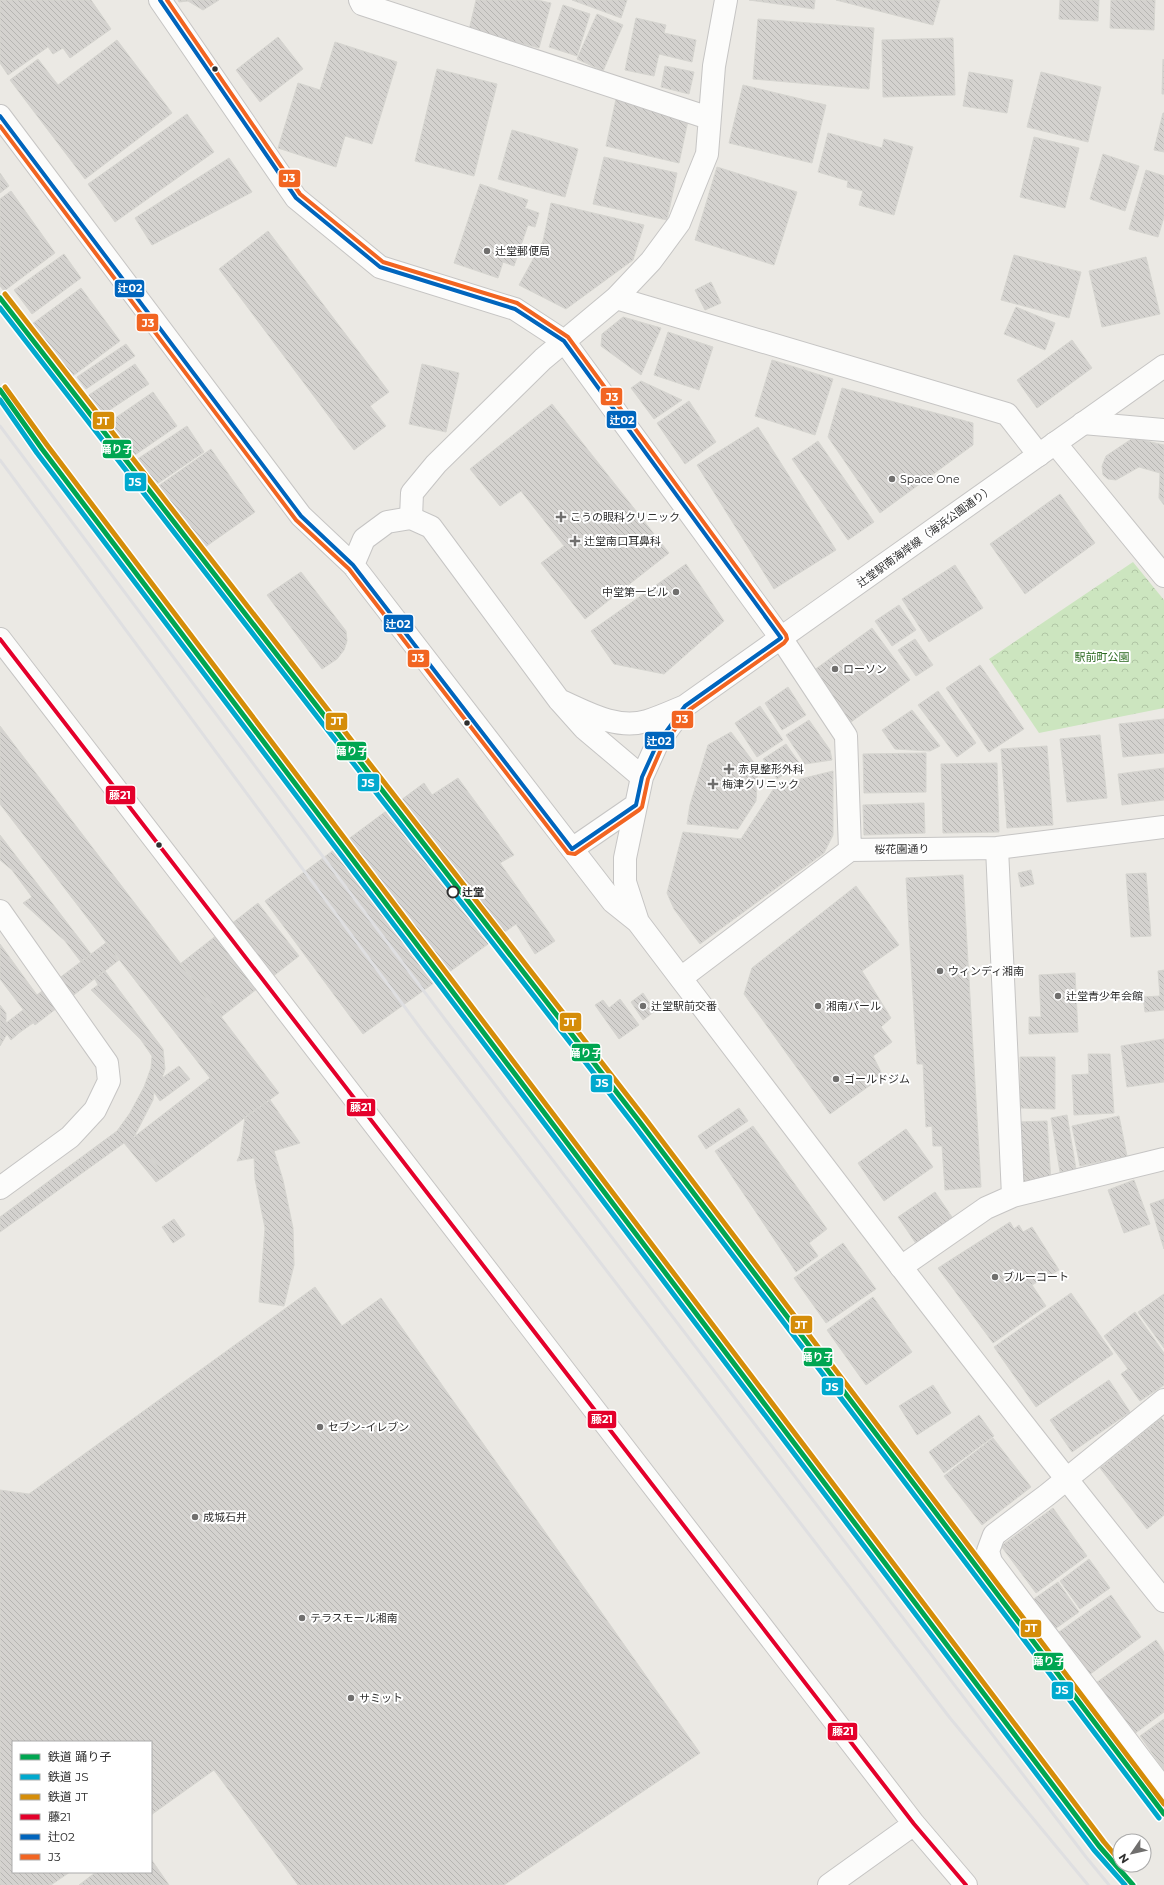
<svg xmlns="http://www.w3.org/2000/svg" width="1164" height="1885" font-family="Montserrat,'Noto Sans JP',sans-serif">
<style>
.forest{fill:url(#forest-crowns)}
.building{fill:url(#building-back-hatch);stroke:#d6d5d0}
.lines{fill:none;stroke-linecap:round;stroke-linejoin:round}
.minor-casing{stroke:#c6c5c4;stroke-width:24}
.tertiary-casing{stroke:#c6c5c4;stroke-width:24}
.minor{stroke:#fcfcfb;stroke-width:22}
.tertiary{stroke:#fcfcfb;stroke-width:22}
.rail{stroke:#dfdfe1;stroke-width:3}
.bus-1-casing{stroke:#fff;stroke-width:7}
.bus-2-casing{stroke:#fff;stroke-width:7}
.bus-3-casing{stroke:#fff;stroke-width:7}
.bus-1{stroke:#e4002b;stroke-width:4}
.bus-2{stroke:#0065bd;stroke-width:4}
.bus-3{stroke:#f26522;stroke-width:4}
.rail-1-casing{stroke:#fff;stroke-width:8}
.rail-2-casing{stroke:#fff;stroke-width:8}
.rail-3-casing{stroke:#fff;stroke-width:8}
.rail-1{stroke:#00a651;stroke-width:5}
.rail-2{stroke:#00a9ce;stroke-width:5}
.rail-3{stroke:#d58d09;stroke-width:5}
.bus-dot{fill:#2e2e2e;stroke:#fff;stroke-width:1.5}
.poi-dot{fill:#706f6e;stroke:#fff;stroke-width:1.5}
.stop-dot{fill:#fff;stroke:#2e2e2e;stroke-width:2}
.labels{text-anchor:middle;stroke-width:4;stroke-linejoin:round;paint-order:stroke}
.poi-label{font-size:11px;fill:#2e2e2e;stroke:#fff;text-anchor:start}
.street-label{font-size:11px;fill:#2e2e2e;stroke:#fff}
.park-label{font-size:11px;fill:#2a691f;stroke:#fff}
.stop-label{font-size:11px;font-weight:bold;fill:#2e2e2e;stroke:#fff;text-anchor:start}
.line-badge{stroke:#fff;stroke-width:1.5}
.badge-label{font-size:11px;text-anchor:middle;font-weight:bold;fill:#fff}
</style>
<defs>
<pattern id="forest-crowns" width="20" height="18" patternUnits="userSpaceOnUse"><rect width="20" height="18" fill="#cce5bf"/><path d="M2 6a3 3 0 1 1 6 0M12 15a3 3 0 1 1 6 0" fill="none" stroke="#b0c5a4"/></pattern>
<pattern id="building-back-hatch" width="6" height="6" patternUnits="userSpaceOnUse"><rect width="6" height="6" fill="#d4d2cf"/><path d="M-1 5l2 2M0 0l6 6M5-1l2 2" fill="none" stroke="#b6b5b2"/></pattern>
</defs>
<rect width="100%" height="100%" fill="#ebe9e4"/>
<path class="forest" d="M1133 562 1164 600V708L1039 733 989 659Z"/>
<path class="building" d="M0 0H91L111 29 70 58 63 48 53 54 48 47 8 75 0 63Z
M178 0H219L203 10 188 1 179 2Z
M476 0H537L551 3 539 48 469 30Z
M572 0H627L621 18Z
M749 0H815L814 9Z
M836 0H940L933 25Z
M1060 0H1099L1098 21 1059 19Z
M1111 0H1155L1154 30 1110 28Z
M563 5 590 14 577 56 549 47Z
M597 14 623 25 603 71 577 59Z
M636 18 666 25 664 33 696 40 692 62 659 54 654 76 625 70Z
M758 19 874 28 869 89 753 79Z
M278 37 303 69 260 102 236 70Z
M953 38 955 95 883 97 882 40Z
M117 40 172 113 85 179 10 80 38 59 58 85Z
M335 42 397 62 372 144 345 136 336 167 278 148 298 83 320 90Z
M1163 59 1164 60V94H1162Z
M665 66 694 72 689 94 661 87Z
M437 69 497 84 474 176 415 161Z
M969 72 1013 80 1007 113 963 106Z
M1041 72 1101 87 1088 142 1027 127Z
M743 85 826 105 812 163 729 143Z
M616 99 689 116 679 163 606 146Z
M1163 113H1164V152L1154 150Z
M187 114 214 152 115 222 88 184Z
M512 130 578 149 565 197 498 179Z
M828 133 882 148 884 139 913 147 894 215 859 205 863 191 847 187 848 181 818 172Z
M1034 137 1079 148 1065 208 1020 197Z
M1103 154 1139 166 1125 211 1090 199Z
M604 157 677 173 667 220 593 204Z
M229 158 252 192 152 245 135 218Z
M717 167 797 192 774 265 695 240Z
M1146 170 1164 176V217L1158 237 1129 229Z
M0 173 9 186 0 193Z
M480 184 528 200 525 208 539 213 535 227 528 225 514 266 503 262 498 278 454 263Z
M11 191 55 253 4 291 0 286V199Z
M551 203 644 225 633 260 566 309 519 285 543 241Z
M268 231 389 392 370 406 386 426 354 450 219 269Z
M64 254 81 278 32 314 14 290Z
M1014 255 1081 272 1069 318 1001 300Z
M1146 257 1160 314 1102 327 1089 271Z
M711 282 721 303 705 310 695 290Z
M81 288 120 341 70 378 32 324Z
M1016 307 1055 323 1045 350 1004 334Z
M623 317 661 328 641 375 601 346 602 334Z
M668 332 713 347 699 390 654 375Z
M1072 340 1092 368 1037 408 1017 380Z
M126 344 135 356 86 389 77 377Z
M772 360 833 379 815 435 755 416Z
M135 364 149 384 99 417 86 397Z
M422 364 459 373 446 432 409 424Z
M641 381 682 400 654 419 631 388Z
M842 388 973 423V445L880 513 828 437Z
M153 392 177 426 132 457 108 423Z
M689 401 716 442 685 464 657 423Z
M552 404 669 553 585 619 541 563 564 546 521 491 500 506 470 469Z
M187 426 204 452 154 486 136 460Z
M758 427 836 550 774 589 697 465Z
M1133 438 1164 445V505L1159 498 1160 473 1139 467 1116 480 1108 479 1103 475 1102 466 1106 456Z
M818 441 874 522 848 540 792 459Z
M211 449 255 512 201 550 157 487Z
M1060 494 1095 543 1025 594 990 544Z
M686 564 724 621 664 674 614 664 591 631Z
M955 565 983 608 929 642 902 599Z
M301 572 346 631 347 641 344 650 337 659 322 669 267 595Z
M899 605 916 630 892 646 875 621Z
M872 628 910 680 851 722 813 671Z
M915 639 933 665 916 676 898 650Z
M980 665 1024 729 989 752 946 688Z
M788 687 806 715 782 730 765 703Z
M938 691 976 743 957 757 918 705Z
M760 706 783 740 757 757 735 723Z
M912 710 940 746 930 751 895 749 882 730Z
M1164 719V753L1123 757 1119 724Z
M809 720 830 750 832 760 805 764 786 735Z
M0 726 279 1093 165 1176 134 1137 210 1078 0 804Z
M731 732 758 768 756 801 738 829 687 824 690 805 708 745Z
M1100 735 1107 798 1067 802 1060 739Z
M786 744 800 764 777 779 763 759Z
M1047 746 1053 825 1007 828 1001 749Z
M926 753V792L864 793 863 754Z
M997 763 999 832 943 833 941 764Z
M1164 768V800L1122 805 1118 774Z
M833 771V835L824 853 700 944 674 909 667 893 683 832 741 839 776 785Z
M458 778 514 855 500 863 555 941 535 954 516 924 363 1034 265 901 424 783 432 795Z
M924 803 925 833 864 835 863 805Z
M0 835 91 954 81 962 65 941 23 903 32 897 12 870 0 860Z
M1031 870 1034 884 1021 887 1018 873Z
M1146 873 1151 936 1131 937 1126 874Z
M963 875 981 1187 945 1190 942 1146H933L932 1126 926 1127 923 1064H917L906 878Z
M856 886 899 945 862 971 891 1018 881 1027 892 1042 873 1056 883 1076 830 1114 744 994 752 968Z
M258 903 299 956 221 1017 180 964Z
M107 942 119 960 35 1025 0 979V944L37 995Z
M1164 970V1010L1145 1012 1143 997 1160 996 1158 971Z
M105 971 163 1049 165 1069 162 1078 179 1066 190 1079 160 1101 154 1092 153 1100 134 1137 165 1176 156 1182 124 1143 0 1232V1217L117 1131 130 1113 144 1087 151 1068 152 1056 141 1040 91 990 98 985 95 979Z
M1075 973 1078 1032 1029 1034V1017H1041L1039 975Z
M643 993 655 1011 643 1020 631 1002Z
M620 999 639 1025 619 1039 595 1005 603 1000 609 1008Z
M0 1005 6 1013V1023L10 1020 19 1033 11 1040 7 1034 0 1046Z
M23 1010 33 1023 19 1033 10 1020Z
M1164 1039V1082L1127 1087 1121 1046Z
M1088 1054H1110L1114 1113 1074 1115 1072 1075 1089 1074Z
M1020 1057H1055V1109L1020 1108Z
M270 1100 300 1143 274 1151 283 1180 293 1228 294 1265 284 1306 259 1302 265 1228 255 1179 254 1158 237 1161 240 1154 245 1117Z
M739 1108 748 1121 706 1149 698 1136Z
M1067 1115 1076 1169 1060 1172 1051 1118Z
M1119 1116 1127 1156 1080 1166 1072 1126Z
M1047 1121 1051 1182 1021 1183 1018 1122Z
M753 1126 827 1229 809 1243 818 1256 796 1272 715 1151Z
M906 1129 933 1167 884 1201 858 1163Z
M1134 1180 1150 1224 1124 1233 1108 1190Z
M935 1192 954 1220 917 1245 898 1217Z
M1164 1199V1249L1150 1204Z
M174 1219 185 1235 173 1243 162 1227Z
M1010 1222 1014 1229 1019 1225 1023 1232 1032 1227 1059 1270 1032 1285 1046 1306 993 1343 938 1268Z
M843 1243 876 1289 826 1323 794 1278Z
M315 1287 342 1326 381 1298 700 1753 504 1885H298L214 1770 151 1815V1742H13V1872H70L51 1885H0V1490L29 1494Z
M1071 1293 1113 1354 1036 1407 994 1347Z
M1164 1294V1348L1138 1312Z
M873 1297 912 1352 866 1385 827 1330Z
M1135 1312 1164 1353V1385L1140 1401 1121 1374 1128 1369 1104 1336Z
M1109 1380 1130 1412 1072 1452 1050 1420Z
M933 1385 951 1413 917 1435 899 1406Z
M979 1415 994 1436 944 1473 929 1452Z
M1161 1418 1164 1421V1515L1147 1529 1100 1468Z
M993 1438 1031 1487 982 1525 944 1476Z
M1053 1508 1087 1556 1036 1593 1001 1546Z
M1089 1559 1110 1588 1080 1609 1060 1581Z
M1058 1582 1079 1612 1052 1631 1031 1601Z
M1111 1595 1141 1637 1089 1675 1059 1632Z
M1156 1640 1164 1652V1712L1130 1737 1093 1685Z
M1164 1719V1770L1140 1736Z
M151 1859 169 1885H79L96 1872H151Z"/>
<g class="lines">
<g class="minor-casing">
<path id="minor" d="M160 0 296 198 380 267 515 309 564 341 781 638 846 736 850 850
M360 0 362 4 709 118
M616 298 1007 414 1039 455
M1083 423 1164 430
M1055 443 1164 576
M411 518 412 493 436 464 543 359 616 298 651 261 679 223 707 154 714 66 726 0
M997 848 1013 1196
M681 978 850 850 997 848 1164 827
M901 1267 986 1208 1013 1196 1164 1159
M1164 1400 1047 1495 994 1535 988 1551 991 1562 1164 1790"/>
</g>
<g class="tertiary-casing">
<path id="tertiary" d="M0 116 301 516 353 565 613 902 638 922C811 1150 984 1378 1164 1601
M353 565 364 539 387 522 411 518 431 527 559 700 584 728 642 777
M0 639 914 1824 966 1885
M559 700C586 712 616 730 647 721 660 717 673 711 685 706L1164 366
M572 849 636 805
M0 911 107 1063 109 1081 95 1110 70 1137 0 1188
M638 922 625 882V858L642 777 657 744 685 706
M829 1885 914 1824"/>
</g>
<use href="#minor" class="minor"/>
<use href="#tertiary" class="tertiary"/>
<path class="rail" d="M0 426 444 1018 1086 1857 1109 1885
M0 460 421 1029 950 1718 1088 1885"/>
<g class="bus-1-casing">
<path id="bus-1" d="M0 639 914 1824 966 1885"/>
</g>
<g class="bus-2-casing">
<path id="bus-2" d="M0 116 301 516 353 565 572 849 636 805 642 777 657 744 685 706 781 638 564 341 515 309 380 267 296 198 160 0"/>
</g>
<g class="bus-3-casing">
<path id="bus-3" d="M0 126 296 520 349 569 568 853 575 854 639 810 642 807 648 779 662 747 689 710 784 643 787 639 786 635 568 337 517 303 383 262 300 194 167 0"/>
</g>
<use href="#bus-1" class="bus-1"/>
<use href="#bus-2" class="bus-2"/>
<use href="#bus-3" class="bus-3"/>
<g class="rail-1-casing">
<path id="rail-1" d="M0 298 639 1121 1164 1814
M0 390 42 449 1099 1846 1133 1885"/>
</g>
<g class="rail-2-casing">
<path id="rail-2" d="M0 308 634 1125 1159 1818
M0 400 37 453 1094 1850 1125 1885"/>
</g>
<g class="rail-3-casing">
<path id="rail-3" d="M5 294 644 1117 1164 1804
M5 387 47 445 1104 1842 1120 1861"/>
</g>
<use href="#rail-1" class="rail-1"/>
<use href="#rail-2" class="rail-2"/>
<use href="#rail-3" class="rail-3"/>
</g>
<g class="bus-dot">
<circle cx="215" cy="69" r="3.5"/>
<circle cx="467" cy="723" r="3.5"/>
<circle cx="159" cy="845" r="3.5"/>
</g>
<g class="poi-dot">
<circle cx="487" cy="251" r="4"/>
<circle cx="892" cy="479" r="4"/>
<path d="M559 511h4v4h4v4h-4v4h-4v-4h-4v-4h4z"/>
<path d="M573 535h4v4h4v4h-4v4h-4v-4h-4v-4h4z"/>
<circle cx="676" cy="592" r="4"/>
<circle cx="835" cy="669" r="4"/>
<path d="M727 763h4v4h4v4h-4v4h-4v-4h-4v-4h4z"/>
<path d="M711 778h4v4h4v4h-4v4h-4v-4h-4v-4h4z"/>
<circle cx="940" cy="971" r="4"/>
<circle cx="1058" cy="996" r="4"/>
<circle cx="643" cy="1006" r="4"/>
<circle cx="818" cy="1006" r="4"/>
<circle cx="836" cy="1079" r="4"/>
<circle cx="995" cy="1277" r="4"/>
<circle cx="320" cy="1427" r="4"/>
<circle cx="195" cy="1517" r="4"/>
<circle cx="302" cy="1618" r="4"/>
<circle cx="351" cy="1698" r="4"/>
</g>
<circle class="stop-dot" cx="453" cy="892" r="5.5"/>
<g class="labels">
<g class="poi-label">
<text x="495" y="255">辻堂郵便局</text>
<text x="900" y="483">Space One</text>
<text x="570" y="521">こうの眼科クリニック</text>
<text x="584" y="545">辻堂南口耳鼻科</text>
<text x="668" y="596" text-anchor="end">中堂第一ビル</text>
<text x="843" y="673">ローソン</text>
<text x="738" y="773">赤見整形外科</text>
<text x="722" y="788">梅津クリニック</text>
<text x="948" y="975">ウィンディ湘南</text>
<text x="1066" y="1000">辻堂青少年会館</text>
<text x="651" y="1010">辻堂駅前交番</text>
<text x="826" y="1010">湘南パール</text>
<text x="844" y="1083">ゴールドジム</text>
<text x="1003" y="1281">ブルーコート</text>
<text x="328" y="1431">セブン-イレブン</text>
<text x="203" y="1521">成城石井</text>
<text x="310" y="1622">テラスモール湘南</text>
<text x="359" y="1702">サミット</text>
</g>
<g class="street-label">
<text transform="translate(925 536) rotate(-36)" y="4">辻堂駅南海岸線（海浜公園通り）</text>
<text transform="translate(902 849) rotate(-1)" y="4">桜花園通り</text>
</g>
<g class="park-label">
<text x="1102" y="661">駅前町公園</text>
</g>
<g class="stop-label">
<text x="462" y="896">辻堂</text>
</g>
</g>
<g class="line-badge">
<rect x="278" y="169" width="23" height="19" rx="4" fill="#f26522"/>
<rect x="114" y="279" width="31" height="19" rx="4" fill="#0065bd"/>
<rect x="136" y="313" width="23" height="19" rx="4" fill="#f26522"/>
<rect x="600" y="387" width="23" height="19" rx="4" fill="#f26522"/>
<rect x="606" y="410" width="31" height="19" rx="4" fill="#0065bd"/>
<rect x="92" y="411" width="23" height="19" rx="4" fill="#d58d09"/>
<rect x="102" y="439" width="30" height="20" rx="4" fill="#00a651"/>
<rect x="124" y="472" width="23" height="20" rx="4" fill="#00a9ce"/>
<rect x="383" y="614" width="31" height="19" rx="4" fill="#0065bd"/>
<rect x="407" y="649" width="23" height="19" rx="4" fill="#f26522"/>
<rect x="671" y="710" width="23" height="19" rx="4" fill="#f26522"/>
<rect x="325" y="712" width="23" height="19" rx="4" fill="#d58d09"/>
<rect x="644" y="731" width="31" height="19" rx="4" fill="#0065bd"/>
<rect x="336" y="741" width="31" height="20" rx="4" fill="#00a651"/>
<rect x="357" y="773" width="23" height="19" rx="4" fill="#00a9ce"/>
<rect x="105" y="785" width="31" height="20" rx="4" fill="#e4002b"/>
<rect x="559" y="1012" width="23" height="20" rx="4" fill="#d58d09"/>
<rect x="571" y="1043" width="30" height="19" rx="4" fill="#00a651"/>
<rect x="590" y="1074" width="23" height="19" rx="4" fill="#00a9ce"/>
<rect x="346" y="1098" width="30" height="19" rx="4" fill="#e4002b"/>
<rect x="790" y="1315" width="23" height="19" rx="4" fill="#d58d09"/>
<rect x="803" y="1347" width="30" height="20" rx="4" fill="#00a651"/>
<rect x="821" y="1377" width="23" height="19" rx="4" fill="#00a9ce"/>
<rect x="587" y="1410" width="30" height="19" rx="4" fill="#e4002b"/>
<rect x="1020" y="1619" width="22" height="19" rx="4" fill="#d58d09"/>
<rect x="1033" y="1652" width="31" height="19" rx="4" fill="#00a651"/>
<rect x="1051" y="1681" width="23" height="19" rx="4" fill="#00a9ce"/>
<rect x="827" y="1722" width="31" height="19" rx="4" fill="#e4002b"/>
</g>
<g class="badge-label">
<text x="289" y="182">J3</text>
<text x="130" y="292">辻02</text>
<text x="148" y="327">J3</text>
<text x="612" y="401">J3</text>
<text x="622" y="424">辻02</text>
<text x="103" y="425">JT</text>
<text x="117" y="453">踊り子</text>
<text x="135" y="486">JS</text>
<text x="398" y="628">辻02</text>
<text x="418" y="662">J3</text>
<text x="682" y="723">J3</text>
<text x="337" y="725">JT</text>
<text x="659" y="745">辻02</text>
<text x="352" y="755">踊り子</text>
<text x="368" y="787">JS</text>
<text x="120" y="799">藤21</text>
<text x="570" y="1026">JT</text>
<text x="586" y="1057">踊り子</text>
<text x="602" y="1087">JS</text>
<text x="361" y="1111">藤21</text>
<text x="801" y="1329">JT</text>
<text x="818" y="1361">踊り子</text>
<text x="832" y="1391">JS</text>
<text x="602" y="1423">藤21</text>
<text x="1031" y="1632">JT</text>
<text x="1049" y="1665">踊り子</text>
<text x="1062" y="1694">JS</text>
<text x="843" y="1735">藤21</text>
</g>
<rect x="12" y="1741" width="140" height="132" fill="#ffffff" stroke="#ababab"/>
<rect x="20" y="1754" width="20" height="6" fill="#00a651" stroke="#ababab"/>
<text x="48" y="1761" font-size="12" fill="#2e2e2e">鉄道 踊り子</text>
<rect x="20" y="1774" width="20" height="6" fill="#00a9ce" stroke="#ababab"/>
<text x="48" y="1781" font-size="12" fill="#2e2e2e">鉄道 JS</text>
<rect x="20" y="1794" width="20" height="6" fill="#d58d09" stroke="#ababab"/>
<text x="48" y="1801" font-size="12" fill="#2e2e2e">鉄道 JT</text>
<rect x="20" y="1814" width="20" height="6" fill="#e4002b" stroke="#ababab"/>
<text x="48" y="1821" font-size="12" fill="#2e2e2e">藤21</text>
<rect x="20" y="1834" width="20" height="6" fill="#0065bd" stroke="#ababab"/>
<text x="48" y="1841" font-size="12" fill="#2e2e2e">辻02</text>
<rect x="20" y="1854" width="20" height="6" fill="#f26522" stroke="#ababab"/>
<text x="48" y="1861" font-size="12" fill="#2e2e2e">J3</text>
<g transform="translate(1132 1853) rotate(236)"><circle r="19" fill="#ffffff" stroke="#ababab"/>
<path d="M0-3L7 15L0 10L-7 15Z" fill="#706f6e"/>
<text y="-6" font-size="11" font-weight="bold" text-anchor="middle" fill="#2e2e2e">N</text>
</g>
</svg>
